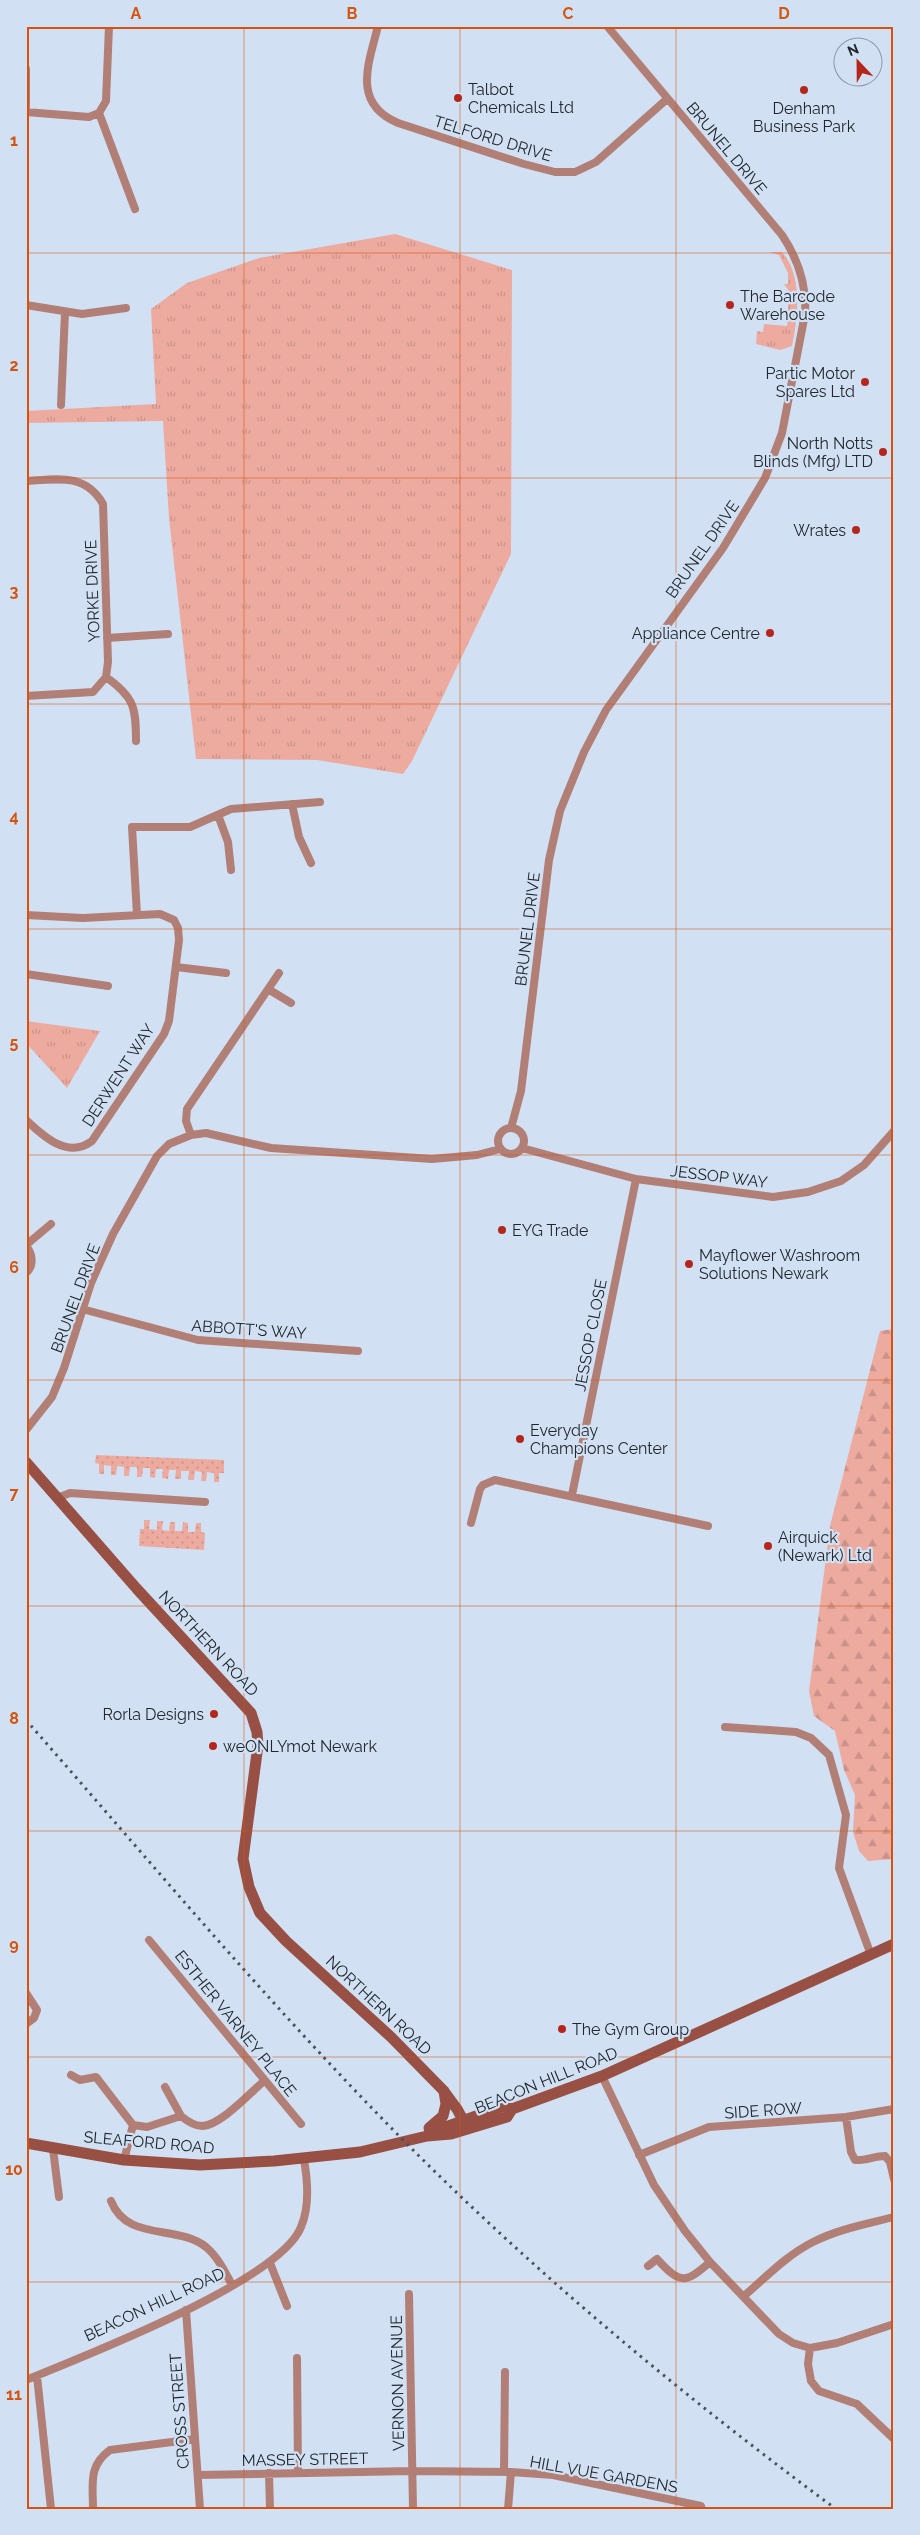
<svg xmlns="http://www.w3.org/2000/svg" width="920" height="2535" font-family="Raleway,sans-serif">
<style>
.grass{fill:url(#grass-tufts)}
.forest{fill:url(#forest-firs)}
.garden{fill:url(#garden-dots)}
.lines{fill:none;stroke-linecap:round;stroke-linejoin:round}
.street{stroke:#b27f76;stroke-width:8}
.secondary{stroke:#984f44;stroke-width:11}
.rail{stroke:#49515a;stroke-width:3;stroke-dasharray:2.5 5;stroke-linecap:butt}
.grid{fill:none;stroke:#d4540f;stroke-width:1;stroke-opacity:0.55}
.poi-dot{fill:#b4261b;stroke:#d1e1f3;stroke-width:2}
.labels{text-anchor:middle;stroke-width:4.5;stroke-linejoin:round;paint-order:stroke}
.poi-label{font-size:16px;fill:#21272d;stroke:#d1e1f3;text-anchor:start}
.street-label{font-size:16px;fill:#21272d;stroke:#d1e1f3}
.neatline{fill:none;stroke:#d4540f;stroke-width:2}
.grid-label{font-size:16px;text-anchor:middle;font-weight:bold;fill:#d4540f}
</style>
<defs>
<pattern id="grass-tufts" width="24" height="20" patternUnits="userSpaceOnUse" patternTransform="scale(1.25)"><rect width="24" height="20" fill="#edaa9f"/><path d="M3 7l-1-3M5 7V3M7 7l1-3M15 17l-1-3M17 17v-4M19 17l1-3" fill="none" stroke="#cb9289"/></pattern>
<pattern id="forest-firs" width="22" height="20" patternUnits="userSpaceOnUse" patternTransform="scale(1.25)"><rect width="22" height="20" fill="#edaa9f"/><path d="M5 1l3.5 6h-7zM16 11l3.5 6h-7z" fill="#cb9289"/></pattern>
<pattern id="garden-dots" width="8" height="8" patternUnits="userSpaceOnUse" patternTransform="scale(1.25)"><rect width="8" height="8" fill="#edaa9f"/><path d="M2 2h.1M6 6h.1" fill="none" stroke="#cb9289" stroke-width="1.8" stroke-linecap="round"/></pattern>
</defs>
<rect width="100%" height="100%" fill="#d1e1f3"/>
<path class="grass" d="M395 234 512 270 511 554 412 761 403 774 317 760 196 759 169 518 163 421 26 423V411L156 404 151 309 187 283 259 258Z
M769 252H782C803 276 798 317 792 346L780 350 756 344 757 331 763 332 764 324 787 326 789 291 784 284H788V273L779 255Z
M26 1021 100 1031 67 1088 26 1043Z"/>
<path class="forest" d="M894 1329V1859L868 1861 859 1851 853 1832 855 1795 844 1770 835 1731 814 1716 809 1691 830 1526 880 1331Z"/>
<path class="garden" d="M96 1455 224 1460V1473H219V1482H214V1473L207 1472 206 1481H201L202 1472 195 1471 194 1480H188L189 1471H181V1479H175L176 1470H169L168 1479 162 1478 163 1469H156L155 1478 150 1477V1468H143L142 1477H137V1467H130L129 1476H124V1467L117 1466 116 1475H111V1466L104 1465V1474H99V1464L95 1463Z
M144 1520H150L149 1529 157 1530V1521H163L162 1530 169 1531 170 1522H175V1531H182L183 1522 188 1523V1532H195L196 1523H201V1532L205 1533 204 1550 139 1546 140 1529H144Z"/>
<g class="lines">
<path class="street" d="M378 26C369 63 351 103 398 123L524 164 555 172H575L596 162 667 99
M26 69V110
M26 112 89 117 99 113 106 101 109 26
M99 113 135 209
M26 305 82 314 126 308
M61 405 65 312
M26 481C58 479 85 473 103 504L108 662 106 677 93 692 26 696
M107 638 168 634
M106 677C134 697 136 707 136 741
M292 804 299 837 311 863
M218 815 228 842 231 870
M26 915 83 918 160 914 174 920 178 928 179 940 169 1021 164 1034 92 1141C68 1159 44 1137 26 1120
M137 915 132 827H190L231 809 320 802
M176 967 226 973
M26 974 108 986
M268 989 291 1003
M511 1128 521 1091 549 860 560 811 584 752 606 710 723 548 765 478 782 433 805 314C807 284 798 259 782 235L607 26
M498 1141a13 13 0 1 1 26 0a13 13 0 1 1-26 0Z
M191 1135 186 1121 187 1109 279 973
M522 1148 636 1179 773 1197 808 1192 841 1181 864 1165 894 1131
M26 1245 51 1224
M26 1246C33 1254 34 1266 26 1273
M82 1309 198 1340 358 1351
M26 1430 52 1397 64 1368 91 1283 113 1234 157 1156 169 1144 191 1135 206 1133 271 1148 432 1159 477 1155 500 1149
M572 1495 636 1179
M57 1498 70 1493 205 1502
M471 1523 480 1489 483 1485 495 1480 708 1526
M725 1727 796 1732 811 1738 829 1755 846 1815 839 1868 871 1955
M149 1940 301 2124
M26 1993 37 2010 34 2018 26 2024
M71 2075 80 2080 96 2077 133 2125
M602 2076 654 2185 685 2231 710 2262 779 2334 793 2343 810 2348 837 2343 894 2324
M181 2116C187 2121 194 2126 202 2126 220 2126 251 2092 264 2081
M846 2117 851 2152 855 2160C866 2161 874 2156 885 2156L890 2162 894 2179
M53 2149 59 2197
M639 2155 709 2127 846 2117 894 2109
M124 2160 133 2125 147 2127 181 2116 165 2087
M111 2201C127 2242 177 2224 206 2247 218 2257 225 2272 232 2285
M270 2263 287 2306
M648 2266 657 2259C680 2284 685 2284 710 2262
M409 2294 413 2509
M744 2296C766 2277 787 2255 813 2242 838 2229 867 2224 894 2217
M186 2310 200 2509
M810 2348 808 2364 811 2381 819 2391 857 2404 894 2439
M297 2358 298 2473
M37 2376 51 2509
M26 2380C84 2356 280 2281 301 2227 310 2206 308 2182 304 2160
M504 2472 505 2372
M269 2473 270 2509
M198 2475 412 2471 511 2472 553 2475 701 2506 702 2509
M93 2509C93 2484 88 2466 110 2450L195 2439
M508 2509 511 2472"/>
<path class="secondary" d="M26 1462 137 1589 251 1713 257 1732 258 1745 243 1859 249 1887 260 1913 286 1941 391 2037 443 2090 457 2109 468 2129
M429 2128 443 2116 446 2104 444 2091
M429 2133 504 2106 512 2109
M26 2143 124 2160 200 2165 274 2161 360 2152 427 2136 451 2134 507 2117 512 2109 602 2076 894 1944"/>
<path class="rail" d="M26 1720C154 1866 278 2015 415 2152 547 2283 686 2398 836 2509"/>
</g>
<path class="grid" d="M244 26V2509M460 26V2509M676 26V2509M26 253H894M26 478H894M26 704H894M26 929H894M26 1155H894M26 1380H894M26 1606H894M26 1831H894M26 2057H894M26 2282H894"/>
<g class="poi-dot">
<circle cx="804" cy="90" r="5"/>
<circle cx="458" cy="98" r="5"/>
<circle cx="730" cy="305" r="5"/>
<circle cx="865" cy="382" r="5"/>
<circle cx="883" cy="452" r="5"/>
<circle cx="856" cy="530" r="5"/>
<circle cx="770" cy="633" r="5"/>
<circle cx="502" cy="1230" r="5"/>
<circle cx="689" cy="1264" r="5"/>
<circle cx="520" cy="1439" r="5"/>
<circle cx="768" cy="1546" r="5"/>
<circle cx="214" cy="1714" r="5"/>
<circle cx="213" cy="1746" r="5"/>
<circle cx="562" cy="2029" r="5"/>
</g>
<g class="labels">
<g class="poi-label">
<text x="468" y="95">Talbot<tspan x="468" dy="18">Chemicals Ltd</tspan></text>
<text x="804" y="114" text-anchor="middle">Denham<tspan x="804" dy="18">Business Park</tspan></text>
<text x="740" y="302">The Barcode<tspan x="740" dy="18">Warehouse</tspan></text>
<text x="855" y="379" text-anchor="end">Partic Motor<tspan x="855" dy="18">Spares Ltd</tspan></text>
<text x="873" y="449" text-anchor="end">North Notts<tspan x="873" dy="18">Blinds (Mfg) LTD</tspan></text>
<text x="846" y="536" text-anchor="end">Wrates</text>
<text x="760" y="639" text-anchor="end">Appliance Centre</text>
<text x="512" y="1236">EYG Trade</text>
<text x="699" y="1261">Mayflower Washroom<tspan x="699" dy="18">Solutions Newark</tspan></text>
<text x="530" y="1436">Everyday<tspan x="530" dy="18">Champions Center</tspan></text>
<text x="778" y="1543">Airquick<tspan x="778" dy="18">(Newark) Ltd</tspan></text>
<text x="204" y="1720" text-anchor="end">Rorla Designs</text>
<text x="223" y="1752">weONLYmot Newark</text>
<text x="572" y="2035">The Gym Group</text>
</g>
<g class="street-label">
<text transform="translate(493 138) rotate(17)" y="6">TELFORD DRIVE</text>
<text transform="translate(727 148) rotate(50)" y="6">BRUNEL DRIVE</text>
<text transform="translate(702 549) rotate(-55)" y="6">BRUNEL DRIVE</text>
<text transform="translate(92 591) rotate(-92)" y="6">YORKE DRIVE</text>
<text transform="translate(527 929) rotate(-83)" y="6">BRUNEL DRIVE</text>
<text transform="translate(118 1075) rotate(-57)" y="6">DERWENT WAY</text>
<text transform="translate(719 1176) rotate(7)" y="6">JESSOP WAY</text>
<text transform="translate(75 1298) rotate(-70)" y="6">BRUNEL DRIVE</text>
<text transform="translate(249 1329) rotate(4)" y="6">ABBOTT'S WAY</text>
<text transform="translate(590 1335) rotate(-79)" y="6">JESSOP CLOSE</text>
<text transform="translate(209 1643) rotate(47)" y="6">NORTHERN ROAD</text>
<text transform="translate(379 2005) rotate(43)" y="6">NORTHERN ROAD</text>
<text transform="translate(236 2023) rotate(51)" y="6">ESTHER VARNEY PLACE</text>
<text transform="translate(546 2080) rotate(-22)" y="6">BEACON HILL ROAD</text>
<text transform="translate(763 2110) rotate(-4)" y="6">SIDE ROW</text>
<text transform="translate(149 2142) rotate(5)" y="6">SLEAFORD ROAD</text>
<text transform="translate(154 2304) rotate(-25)" y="6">BEACON HILL ROAD</text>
<text transform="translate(397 2383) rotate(-91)" y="6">VERNON AVENUE</text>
<text transform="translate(179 2411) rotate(-94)" y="6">CROSS STREET</text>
<text transform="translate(305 2459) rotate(-1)" y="6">MASSEY STREET</text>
<text transform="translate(604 2474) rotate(10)" y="6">HILL VUE GARDENS</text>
</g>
</g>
<rect width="920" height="2535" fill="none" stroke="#d1e1f3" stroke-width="55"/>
<g transform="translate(858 62) rotate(338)"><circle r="24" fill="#d1e1f3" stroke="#8b97a4"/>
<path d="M0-4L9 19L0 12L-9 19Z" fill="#b4261b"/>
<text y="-8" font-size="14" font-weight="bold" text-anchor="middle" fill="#21272d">N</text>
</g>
<rect x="28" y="28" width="864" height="2480" class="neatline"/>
<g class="grid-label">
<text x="136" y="19">A</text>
<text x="352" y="19">B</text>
<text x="568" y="19">C</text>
<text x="784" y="19">D</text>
<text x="14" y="146">1</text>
<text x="14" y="371">2</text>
<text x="14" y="597">3</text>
<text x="14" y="822">4</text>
<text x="14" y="1048">5</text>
<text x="14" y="1273">6</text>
<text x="14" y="1499">7</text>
<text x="14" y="1724">8</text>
<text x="14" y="1950">9</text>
<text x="14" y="2175">10</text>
<text x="14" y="2400">11</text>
</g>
</svg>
